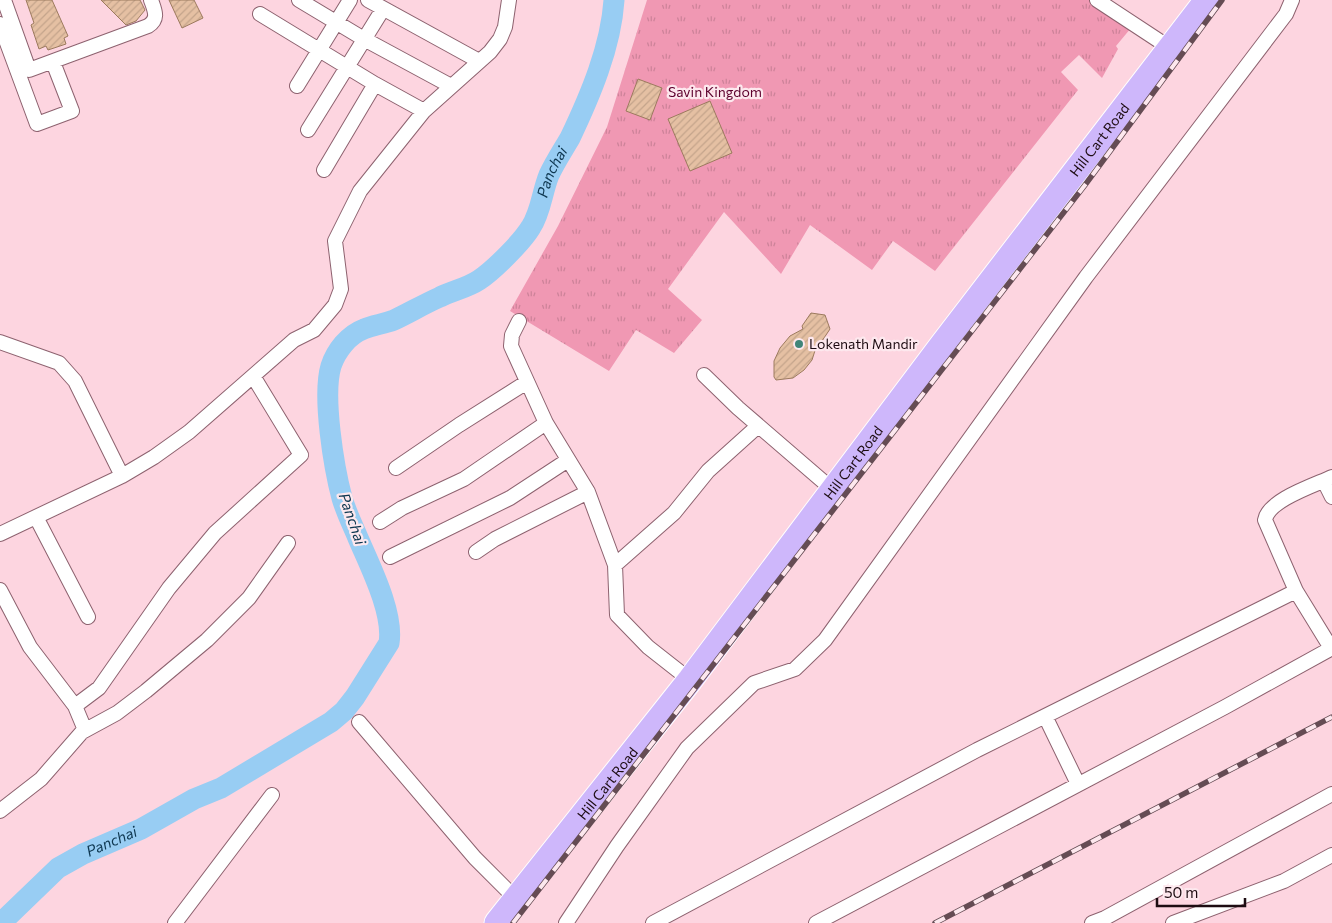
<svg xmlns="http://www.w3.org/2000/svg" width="1332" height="923" font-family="Commissioner,sans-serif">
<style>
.grass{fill:url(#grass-tufts)}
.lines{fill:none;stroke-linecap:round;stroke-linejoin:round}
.river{stroke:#98cdf3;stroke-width:21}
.building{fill:url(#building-hatch);stroke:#9c7a5e}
.street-casing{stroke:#8d626f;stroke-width:16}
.highway-casing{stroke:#fff;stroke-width:27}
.street{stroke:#fff;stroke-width:14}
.highway{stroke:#ceb7fb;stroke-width:25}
.rail-casing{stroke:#654c54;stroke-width:5.5}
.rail{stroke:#fde8ee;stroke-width:4;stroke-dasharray:11;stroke-linecap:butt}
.poi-dot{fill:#418579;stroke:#fde8ee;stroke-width:2}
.labels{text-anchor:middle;stroke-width:4.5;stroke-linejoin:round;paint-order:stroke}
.park-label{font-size:14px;fill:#5d002d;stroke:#fde8ee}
.street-label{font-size:14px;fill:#1d0c12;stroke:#fde8ee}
.poi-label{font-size:14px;fill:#1d0c12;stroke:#fde8ee;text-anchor:start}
.water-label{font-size:15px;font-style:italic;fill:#0e3750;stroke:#fde8ee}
</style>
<defs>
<pattern id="grass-tufts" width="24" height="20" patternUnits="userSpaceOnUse" patternTransform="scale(1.25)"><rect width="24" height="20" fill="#f098b3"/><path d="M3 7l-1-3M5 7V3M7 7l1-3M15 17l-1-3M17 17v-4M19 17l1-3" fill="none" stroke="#cd8299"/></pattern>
<pattern id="building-hatch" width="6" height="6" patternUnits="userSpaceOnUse" patternTransform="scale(1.25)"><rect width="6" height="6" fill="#e5c0a3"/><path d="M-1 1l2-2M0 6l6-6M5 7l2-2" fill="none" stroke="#c4a48b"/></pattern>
</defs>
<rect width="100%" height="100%" fill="#fdd5e0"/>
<path class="grass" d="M647 0H1090L1131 28 1116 46 1118 49 1102 78 1079 55 1061 72 1078 90 935 271 893 241 872 270 810 225 781 274 724 212 668 289 702 320 674 353 636 330 609 371 510 311 558 226 607 127Z"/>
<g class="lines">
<path class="river" id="s1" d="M1 923 58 868 83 854 141 829 194 799 221 788 331 722 344 711 355 697 389 643C394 613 370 566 358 538 353 526 346 512 342 498 334 468 322 396 331 366 336 351 348 335 364 329 373 325 384 324 394 320 409 313 424 304 440 297 452 291 467 288 479 280 494 270 522 242 531 227 541 212 542 192 549 175 555 162 563 150 570 138 590 96 611 47 614 0"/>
</g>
<path class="building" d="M26 0H52L68 36 64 38 66 44 48 50 46 46 39 49 31 25 34 23Z
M101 0H140L145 10 136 21 126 25Z
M169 0H194L203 18 182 28Z
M638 79 662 88 650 120 626 111Z
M710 101 732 153 690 171 668 119Z
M811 313 825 315 830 329 822 341H818L812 360 804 370 793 378 776 380 774 377V361L780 348 790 336 803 329 802 326Z"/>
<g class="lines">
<g class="street-casing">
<path id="street" d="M4 0 29 70 148 26C159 19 155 11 151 0
M299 0 364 39 451 86
M368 0 479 61
M1097 0 1170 48
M260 14 375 84 424 111
M0 24 37 124 72 111 53 62
M297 86 350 0
M308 130 383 9
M324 170 375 84
M519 321 512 335 511 346 546 423 588 492 615 565 617 615 648 647 690 680
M0 342 59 363 75 381 122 476
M704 375 738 408 833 490
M396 468 459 425 527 382
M1324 481 1332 497
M36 517 88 617
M380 522 402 508 464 479 546 423
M0 534 122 476 154 457 189 432 294 340 314 330 335 305 341 289 335 241 360 191 424 111 490 52 500 39 505 27 509 0
M476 552 495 539 588 492
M390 557 510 498 568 460
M615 565 674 513 708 471 758 426
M0 590 30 647 75 706 85 730
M1296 591 1331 648
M75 706 99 688 169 588 215 533 301 455 253 376
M1045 716 1078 784
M359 722 475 858 516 899
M0 811 41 779 82 732 117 713 146 691 207 640 249 598 288 543
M175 923 272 795
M566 923 617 846 687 748 754 683 795 669 825 640 1086 277 1286 14 1292 0
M653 923 977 750 1296 591 1265 520C1268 500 1315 485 1332 477
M816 923 1225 707 1332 648
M1092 923 1105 918 1332 794
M1173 923 1284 881 1332 855"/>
</g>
<g class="highway-casing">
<g id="highway">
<path id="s2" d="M497 923 690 680 942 345 1207 0"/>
</g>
</g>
<use href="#street" class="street"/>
<use href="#highway" class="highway"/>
<g class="rail-casing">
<path id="rail" d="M513 923 1085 185 1222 0
M935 923 1332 717"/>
</g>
<use href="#rail" class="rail"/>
</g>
<circle class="poi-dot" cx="799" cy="344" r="5"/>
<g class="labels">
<g class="park-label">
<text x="715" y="97">Savin Kingdom</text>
</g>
<g class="street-label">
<text dy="5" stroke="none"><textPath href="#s2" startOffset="988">Hill Cart Road</textPath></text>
<text dy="5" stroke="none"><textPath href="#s2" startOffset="582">Hill Cart Road</textPath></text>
<text dy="5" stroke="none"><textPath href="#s2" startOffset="178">Hill Cart Road</textPath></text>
</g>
<g class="poi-label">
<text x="809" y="349">Lokenath Mandir</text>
</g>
<g class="water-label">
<text dy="5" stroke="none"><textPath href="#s1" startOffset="1085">Panchai</textPath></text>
<text transform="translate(352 519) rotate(71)" y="5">Panchai</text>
<text dy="5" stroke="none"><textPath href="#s1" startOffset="139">Panchai</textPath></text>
</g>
</g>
<path d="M1157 898v8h88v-8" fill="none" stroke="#1d0c12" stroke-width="2.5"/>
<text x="1164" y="898" font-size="15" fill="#1d0c12" stroke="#fde8ee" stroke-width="4" paint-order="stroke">50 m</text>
</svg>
